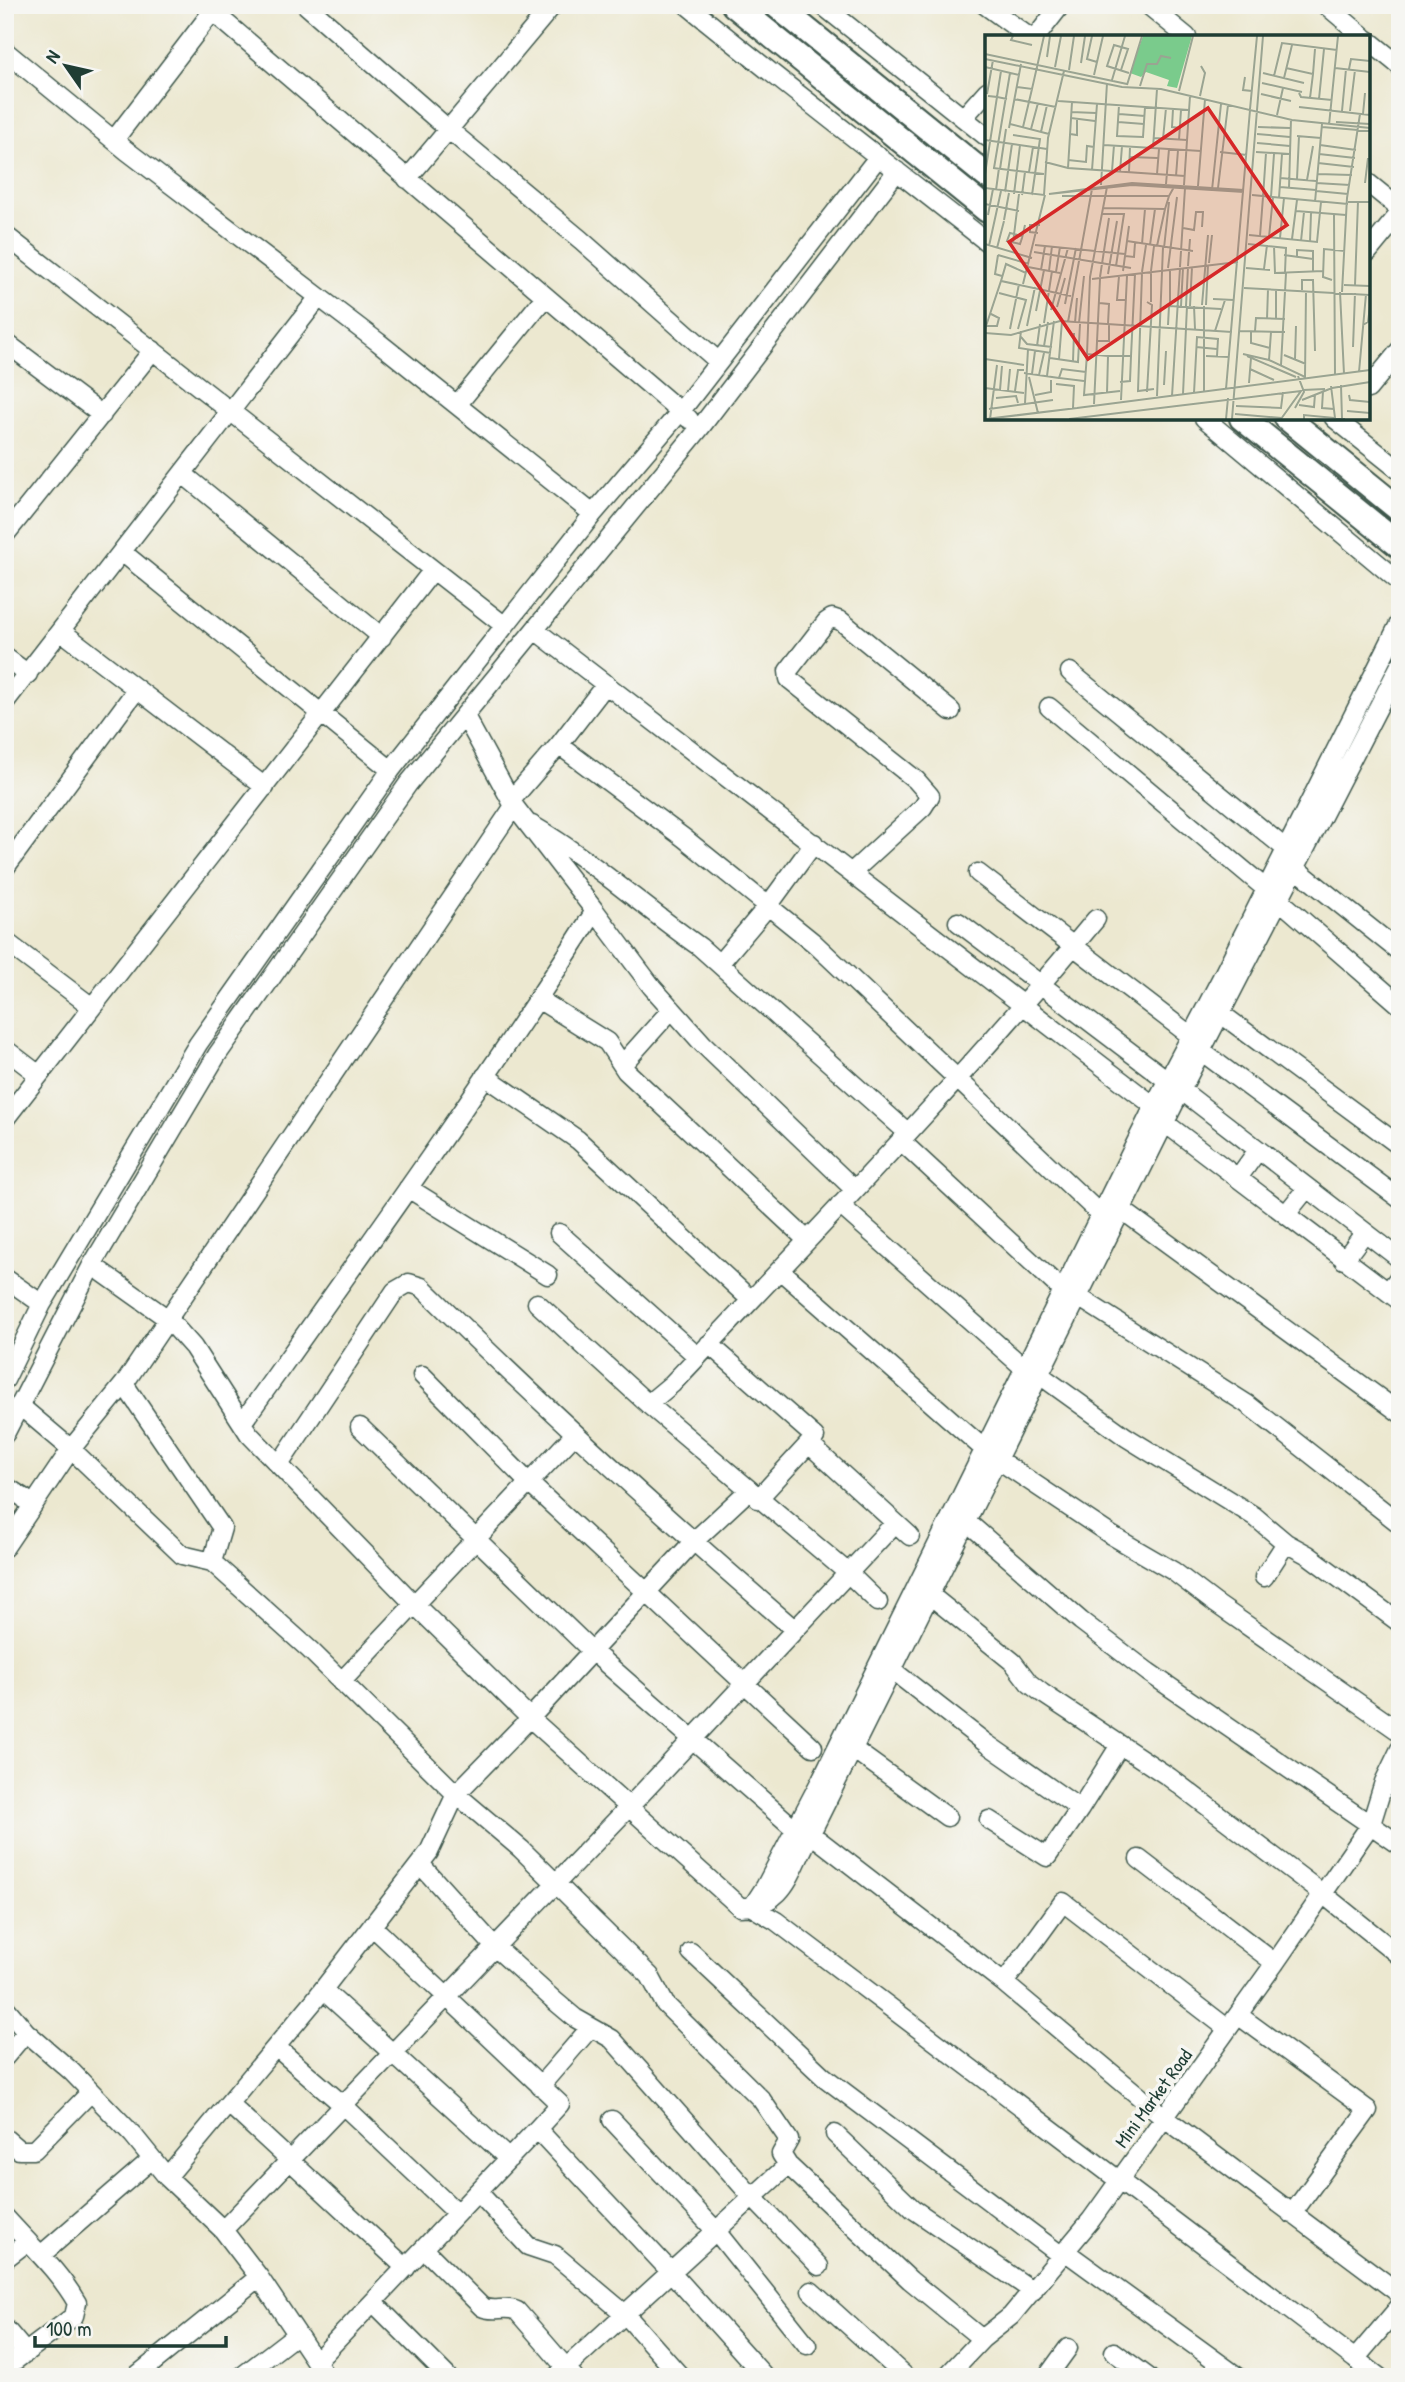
<svg xmlns="http://www.w3.org/2000/svg" width="1405" height="2382" font-family="'Patrick Hand',sans-serif">
<style>
.lines{fill:none;stroke-linecap:round;stroke-linejoin:round}
.minor-casing{stroke:#3e574b;stroke-width:21}
.highway-casing{stroke:#3e574b;stroke-width:28}
.minor{stroke:#fff;stroke-width:18}
.highway{stroke:#fff;stroke-width:24}
.labels{text-anchor:middle;stroke-width:7;stroke-linejoin:round;paint-order:stroke}
.street-label{font-size:19px;fill:#1f3d34;stroke:#f6f6f2}
.inset-road{fill:none;stroke:#9aa492;stroke-width:2}
.view{fill:#d62828;fill-opacity:0.15;stroke:#d62828;stroke-width:3.5}
.inset-edge{fill:none;stroke:#1f3d34;stroke-width:3.5}
</style>
<rect width="100%" height="100%" fill="#f6f6f2"/>
<filter id="ink" filterUnits="userSpaceOnUse"><feTurbulence type="fractalNoise" baseFrequency=".0143" numOctaves="2"/><feDisplacementMap in="SourceGraphic" scale="14" xChannelSelector="R" yChannelSelector="G"/><feConvolveMatrix kernelMatrix="1 2 1 2 8 2 1 2 1" color-interpolation-filters="sRGB"/></filter>
<filter id="wash" filterUnits="userSpaceOnUse"><feTurbulence type="fractalNoise" baseFrequency=".00686" numOctaves="4" result="noise"/><feDisplacementMap in="SourceGraphic" scale="28" xChannelSelector="R" yChannelSelector="G"/><feGaussianBlur stdDeviation="1.57" result="paint"/><feColorMatrix in="noise" values="0 0 0 0 0 0 0 0 0 0 0 0 0 0 0 0 0 1.4 0 .05"/><feComposite in="paint" operator="in"/></filter>
<g filter="url(#wash)">
<rect width="100%" height="100%" fill="#ece8d0"/>
</g>
<g filter="url(#ink)">
<g class="lines">
<g class="minor-casing">
<path id="minor" d="M205 5 689 419
M306 5 448 129 581 240 719 362
M687 5C786 86 887 163 987 242
M822 5 987 137
M985 5 1029 37
M1148 5 1187 37
M1326 5 1364 37
M1036 37 1061 5
M1368 40 1400 66
M5 51 127 151 378 342 593 514
M963 118 987 91
M114 140 212 12
M407 179 553 5
M1368 183 1400 209
M5 235 505 626
M1368 252 1400 213
M5 342 102 415
M1368 389 1400 350
M457 405 545 297
M1204 418 1400 582
M1334 418 1400 471
M183 474 382 637
M5 535 153 350
M122 552 391 770
M535 630 1154 1106
M61 631 265 787
M5 657 28 674
M1070 672 1286 849
M5 702 319 297
M1049 707 1278 899 1400 1005
M559 745 684 838 814 943 1101 1215
M512 799 559 745 606 684
M532 825C592 860 643 907 700 947L908 1133
M5 868 137 689
M1295 868 1400 952
M851 873 923 807 930 796 916 780 789 679 788 671 826 622 832 618 841 621 951 711
M978 873 1191 1036
M595 911 652 987 703 1044 855 1190
M958 922 1167 1080
M5 941 92 1007
M719 964 768 906 814 843
M538 999 607 1042 626 1071 807 1240
M1220 1013 1400 1146
M5 1049 39 1075
M1201 1051 1400 1199
M622 1065 672 1009
M485 1076 578 1140 751 1300
M1181 1090 1400 1259
M5 1119 433 570
M1165 1123 1400 1301
M901 1141 1062 1290 1080 1298 1247 1404 1400 1524
M1238 1178 1258 1150
M408 1188 548 1275
M840 1205 1024 1368
M1122 1210 1400 1413
M1286 1214 1307 1188
M559 1233 697 1356
M1344 1260 1365 1232
M92 1265 168 1319 193 1347 249 1434 414 1604 530 1718 740 1907C784 1906 789 1875 806 1843L1181 1090 1400 665
M780 1270 984 1449
M5 1278 42 1304
M1388 1292 1400 1276
M537 1303 648 1404 847 1572 878 1602
M709 1344 815 1437 758 1499
M422 1375 529 1483 813 1747
M1040 1375 1126 1437 1254 1516 1286 1543
M5 1380 42 1304 198 1044 391 770 593 514 680 412 879 156
M124 1384 222 1528 212 1562
M648 1404 672 1384C816 1231 962 1081 1096 919
M19 1405 71 1449 182 1555 212 1562 310 1650 456 1794 521 1849 650 1976 665 2004 761 2099 789 2140 781 2154 788 2165 910 2280 982 2339
M242 1423C362 1254 483 1086 595 911L514 806
M360 1427 592 1651 795 1829
M5 1434 92 1265 217 1055 408 784 700 428 897 171
M809 1444 910 1536
M997 1459 1111 1535 1173 1571 1215 1603 1400 1732
M279 1465 395 1291 409 1283 422 1287C542 1405 666 1519 794 1629
M5 1486 24 1498 32 1507
M966 1521 1081 1621 1148 1672 1400 1845
M5 1547 71 1449 124 1384 514 806 465 716
M1264 1577 1286 1543 1308 1555 1400 1623
M930 1595 1013 1662 1029 1683 1042 1693 1169 1777 1323 1894 1400 1956
M892 1670 987 1744 1080 1809 1120 1745
M341 1682 575 1434
M853 1749 947 1817
M989 1820 1047 1857 1080 1809
M811 1834 1004 1983 1165 2118 1400 2294
M1139 1859 1275 1963
M420 1864 495 1947 556 2002 575 2018 612 2039 753 2198 819 2266
M752 1907 765 1887 821 1780 1154 1106 1221 979 1400 622
M752 1907 776 1921 1355 2359
M372 1926 560 2104 537 2129 671 2272 765 2377
M691 1952 824 2077 1062 2256
M1004 1983 1063 1902 1228 2029
M323 1990 509 2159
M5 2007 26 2032 71 2071 133 2135 167 2177 223 2230 259 2277 326 2377
M1238 2015 1368 2110 1292 2214
M276 2047 343 2105 457 2213
M5 2057 26 2032
M540 2086 591 2027
M229 2104 406 2268
M612 2120 716 2231 807 2345
M835 2134 913 2209 1033 2291
M5 2138 19 2150H34L91 2092
M167 2177 314 2001 429 1852 456 1794 530 1718 693 1542 748 1491
M478 2192 528 2246 555 2255 625 2314 681 2377
M5 2217C30 2245 59 2271 77 2303L74 2316 5 2368
M223 2230 629 1807 895 1523
M424 2249 482 2307C494 2313 505 2305 517 2311L574 2377
M1066 2252 1238 2377
M41 2255 152 2159
M5 2259 27 2242
M811 2291 906 2377
M373 2302 447 2376
M5 2328 26 2353
M1114 2352 1148 2377
M316 2362 537 2129
M135 2377 259 2277
M241 2377 297 2334
M556 2377 788 2165
M946 2377 982 2339 1011 2316 1091 2220 1275 1963 1371 1824 1384 1782 1400 1749
M1047 2377 1068 2348
M1379 2377 1355 2359 1400 2306"/>
</g>
<g class="highway-casing">
<path id="highway" d="M734 5 987 210
M776 5 987 176
M1242 418 1400 546
M1287 418 1400 510"/>
</g>
<use href="#minor" class="minor"/>
<use href="#highway" class="highway"/>
</g>
</g>
<g class="labels">
<g class="street-label">
<text transform="translate(1153 2098) rotate(-54)" y="7">Mini Market Road</text>
</g>
</g>
<g transform="translate(985 35)">
<rect width="385" height="385" fill="#ece8d0"/>
<path d="M158 1H207L192 53 182 51 184 45 161 37 156 42 145 38Z" fill="#7acb8c"/>
<path class="inset-road" d="M28 1 26 5 47 10M107 1 102 24 112 27M0 19 142 49M62 22 65 1M0 24 137 52 176 54 307 85 385 93M96 28 100 1M0 32 34 40M70 32 76 1M301 33 328 39 325 63M350 33 385 37M364 34 366 24 385 26M84 35 89 1M136 35 143 14 129 10 122 31 144 38M16 36 12 62 22 64M278 38 319 48M328 39 330 14M109 40 118 1M289 41 297 8 352 15M260 42 258 55 267 56M299 43 307 10M127 45 140 1M277 48 317 57M142 50 157 1M155 51 162 29H172L176 21 186 23M32 52 47 54 59 1M194 56 208 1M314 58 316 62 347 65M2 59 8 25M276 59 306 66M215 61 220 38 216 31M29 64 71 72M334 64 339 14M73 66 204 75M87 67 83 133 200 141M134 70 132 101 158 102 160 72M314 72 385 80M188 74 187 92 195 93M265 74 272 1M357 76 361 34M365 76 370 35M86 77 111 78M134 79 160 81M378 79 380 58M292 80 298 53M86 83 110 86M133 87 159 89M351 87 385 89M25 89 64 99M344 90 353 1M38 92 47 54M273 92 305 93M337 92 385 96M24 93 36 29M46 94 53 68M56 97 62 70M85 99 92 100V84M272 99 305 102M28 100 55 104 47 160M312 101 336 103M169 103 202 105M178 104 181 73M0 105 62 114M194 105 196 75M272 108 305 111M119 110 216 116M335 110 371 115M168 113 172 54M235 117 262 120M271 117 305 119M334 119 370 123M145 122 173 123M83 125 101 127 102 111 109 112M60 127 83 133M333 128 369 132M8 133 59 139M9 133 25 38M15 134 21 94M107 135 112 69M127 136 129 110M44 137 48 112M135 137 137 111M144 137 145 112M0 139 12 62 3 61M172 139 174 114M332 139 367 140M191 141 193 115M295 143 331 146M312 144 314 101M322 145 328 111M331 148 365 150M380 148 383 123M181 149 184 114M116 150 122 48M199 150 205 61M213 151 220 64M295 152 331 155M0 153 59 160 63 103 79 36M233 153 243 70M304 153 306 84M11 155 14 133M227 155 236 69M331 156 363 159M20 157 27 109M259 157 147 150 64 159 147 148 259 155M29 159 35 110M37 160 40 137M267 160 363 169M77 161H184L189 152M278 162 281 118M286 162 289 119M294 163 297 119M330 167 337 89M363 167H385M0 169 34 176M118 173 180 174 184 161M311 176 361 180M116 179H139L131 231M3 180 8 154M349 180 350 340M19 185 24 158M198 193 209 195 211 177H218L217 192M53 198 45 197V190H55M264 200 332 207 336 167M37 201 25 198 22 206 35 209 37 203 40 190M275 201 278 162M284 202 288 162M295 203 299 163M307 204 312 165M142 206 208 216M316 206 319 177M325 207 326 178M28 208 34 159M0 209 47 223M157 209 160 174M263 209 301 213 300 237M50 210 140 219M165 210 170 174M4 211 16 156M172 211 180 174M289 211 290 238 338 236M12 213 19 186M179 213 184 167M49 217 146 233M13 220 44 229M13 220 10 239 17 241M299 220 328 224M140 221 149 222 150 208M312 223V215L328 216V236M224 228 227 200M203 231 205 204M43 232 75 238M195 232 200 153M183 233 192 162M261 233 285 235M279 234 282 210M56 235 60 211M185 235V271M64 236 67 211M138 236 144 191M166 236 169 211M71 237 75 212M157 237 161 210M157 238 153 356 169 354M123 239 132 186M134 241 132 265H140M115 242 124 183M107 244 253 227M347 245 338 242 339 214 360 216M16 246 21 229 41 238M38 249 60 160M359 250 385 251M370 250 373 166M259 253 385 260M317 255V245H328L330 316M355 257 359 339M357 257 362 163 375 79M14 258 41 265 33 294M228 264 249 265M166 267V237M114 268 124 269 123 289M80 269 91 213M217 270 223 200M221 270 223 230M196 271 198 233M201 271 203 232M205 271 207 232M209 271 210 294M72 272 80 243M66 275 83 213M51 276 59 235M282 284 283 254M291 284V254M83 287 107 154M59 288 67 236M90 288 92 263M94 288 99 241M183 290 184 271 236 274M378 290 383 287 385 271M0 291H12L14 283 6 279M42 291 50 252M0 294 16 246 86 261M25 294 34 249M36 296 34 313 66 318M230 296 240 265M255 296 300 297M266 296V308L285 313M270 296 271 283 300 284M0 298 26 300 75 286 247 297M36 302 42 309 67 312M111 306H124V290M52 311 55 289M59 311 63 287M211 312 232 314M368 312 370 258M102 319 105 242 122 152M258 319 284 325 320 342 321 256M299 320 321 329M123 321 102 319 99 360 135 356M146 321 150 239M221 321 244 322M262 321 311 342M65 323 93 327 95 289M0 324 39 330M74 324 77 286M310 324 311 291M284 325 286 297M88 326 89 298M296 330 301 238M265 334 289 345M374 337 381 259M39 338 74 343M47 339 50 316M54 340 59 318M62 341 69 286M44 342 53 378M99 346 74 343 77 334 101 337M264 348 266 323M71 349 89 351 88 373M179 350 181 316M356 350 357 384M346 351 350 383M0 353 39 358M241 354 265 75M15 355 17 331M318 355 340 354M23 356 25 334M30 356 33 335H39M338 356 337 373 349 374M162 357 167 270 162 267M219 357V271M122 358 123 321H146L145 346 135 347M209 358 212 302 233 304 232 321M198 359 202 271M50 360 66 357V345M364 360 365 365 385 367M172 361 178 212M187 361 195 233M11 363 31 361 33 368M136 365 142 241M317 365 347 353 385 347M40 368 43 314M109 369 115 244M314 370 329 372 330 359M251 371 296 373 298 357M92 373 385 335M310 373 319 357 313 341M4 374 68 365M362 376 385 378M250 379 297 383M1 384 92 373M5 384 12 330M84 384 316 356 296 384M241 384 243 363M247 384 278 1M319 384V380L360 384"/>
<path class="view" d="M223 73 302 190 103 324 24 207Z"/>
<rect width="385" height="385" class="inset-edge"/>
</g>
<rect width="1405" height="2382" fill="none" stroke="#f6f6f2" stroke-width="28"/>
<g transform="translate(66 66) rotate(304)" stroke="#f6f6f2" stroke-width="5" paint-order="stroke">
<path d="M0-5L12 26L0 18L-12 26Z" fill="#1f3d34"/>
<text y="-10" font-size="19" font-weight="bold" text-anchor="middle" fill="#1f3d34">N</text>
</g>
<path d="M35 2336v10h191v-10" fill="none" stroke="#1f3d34" stroke-width="3.5"/>
<text x="46" y="2336" font-size="21" fill="#1f3d34" stroke="#f6f6f2" stroke-width="5" paint-order="stroke">100 m</text>
</svg>
